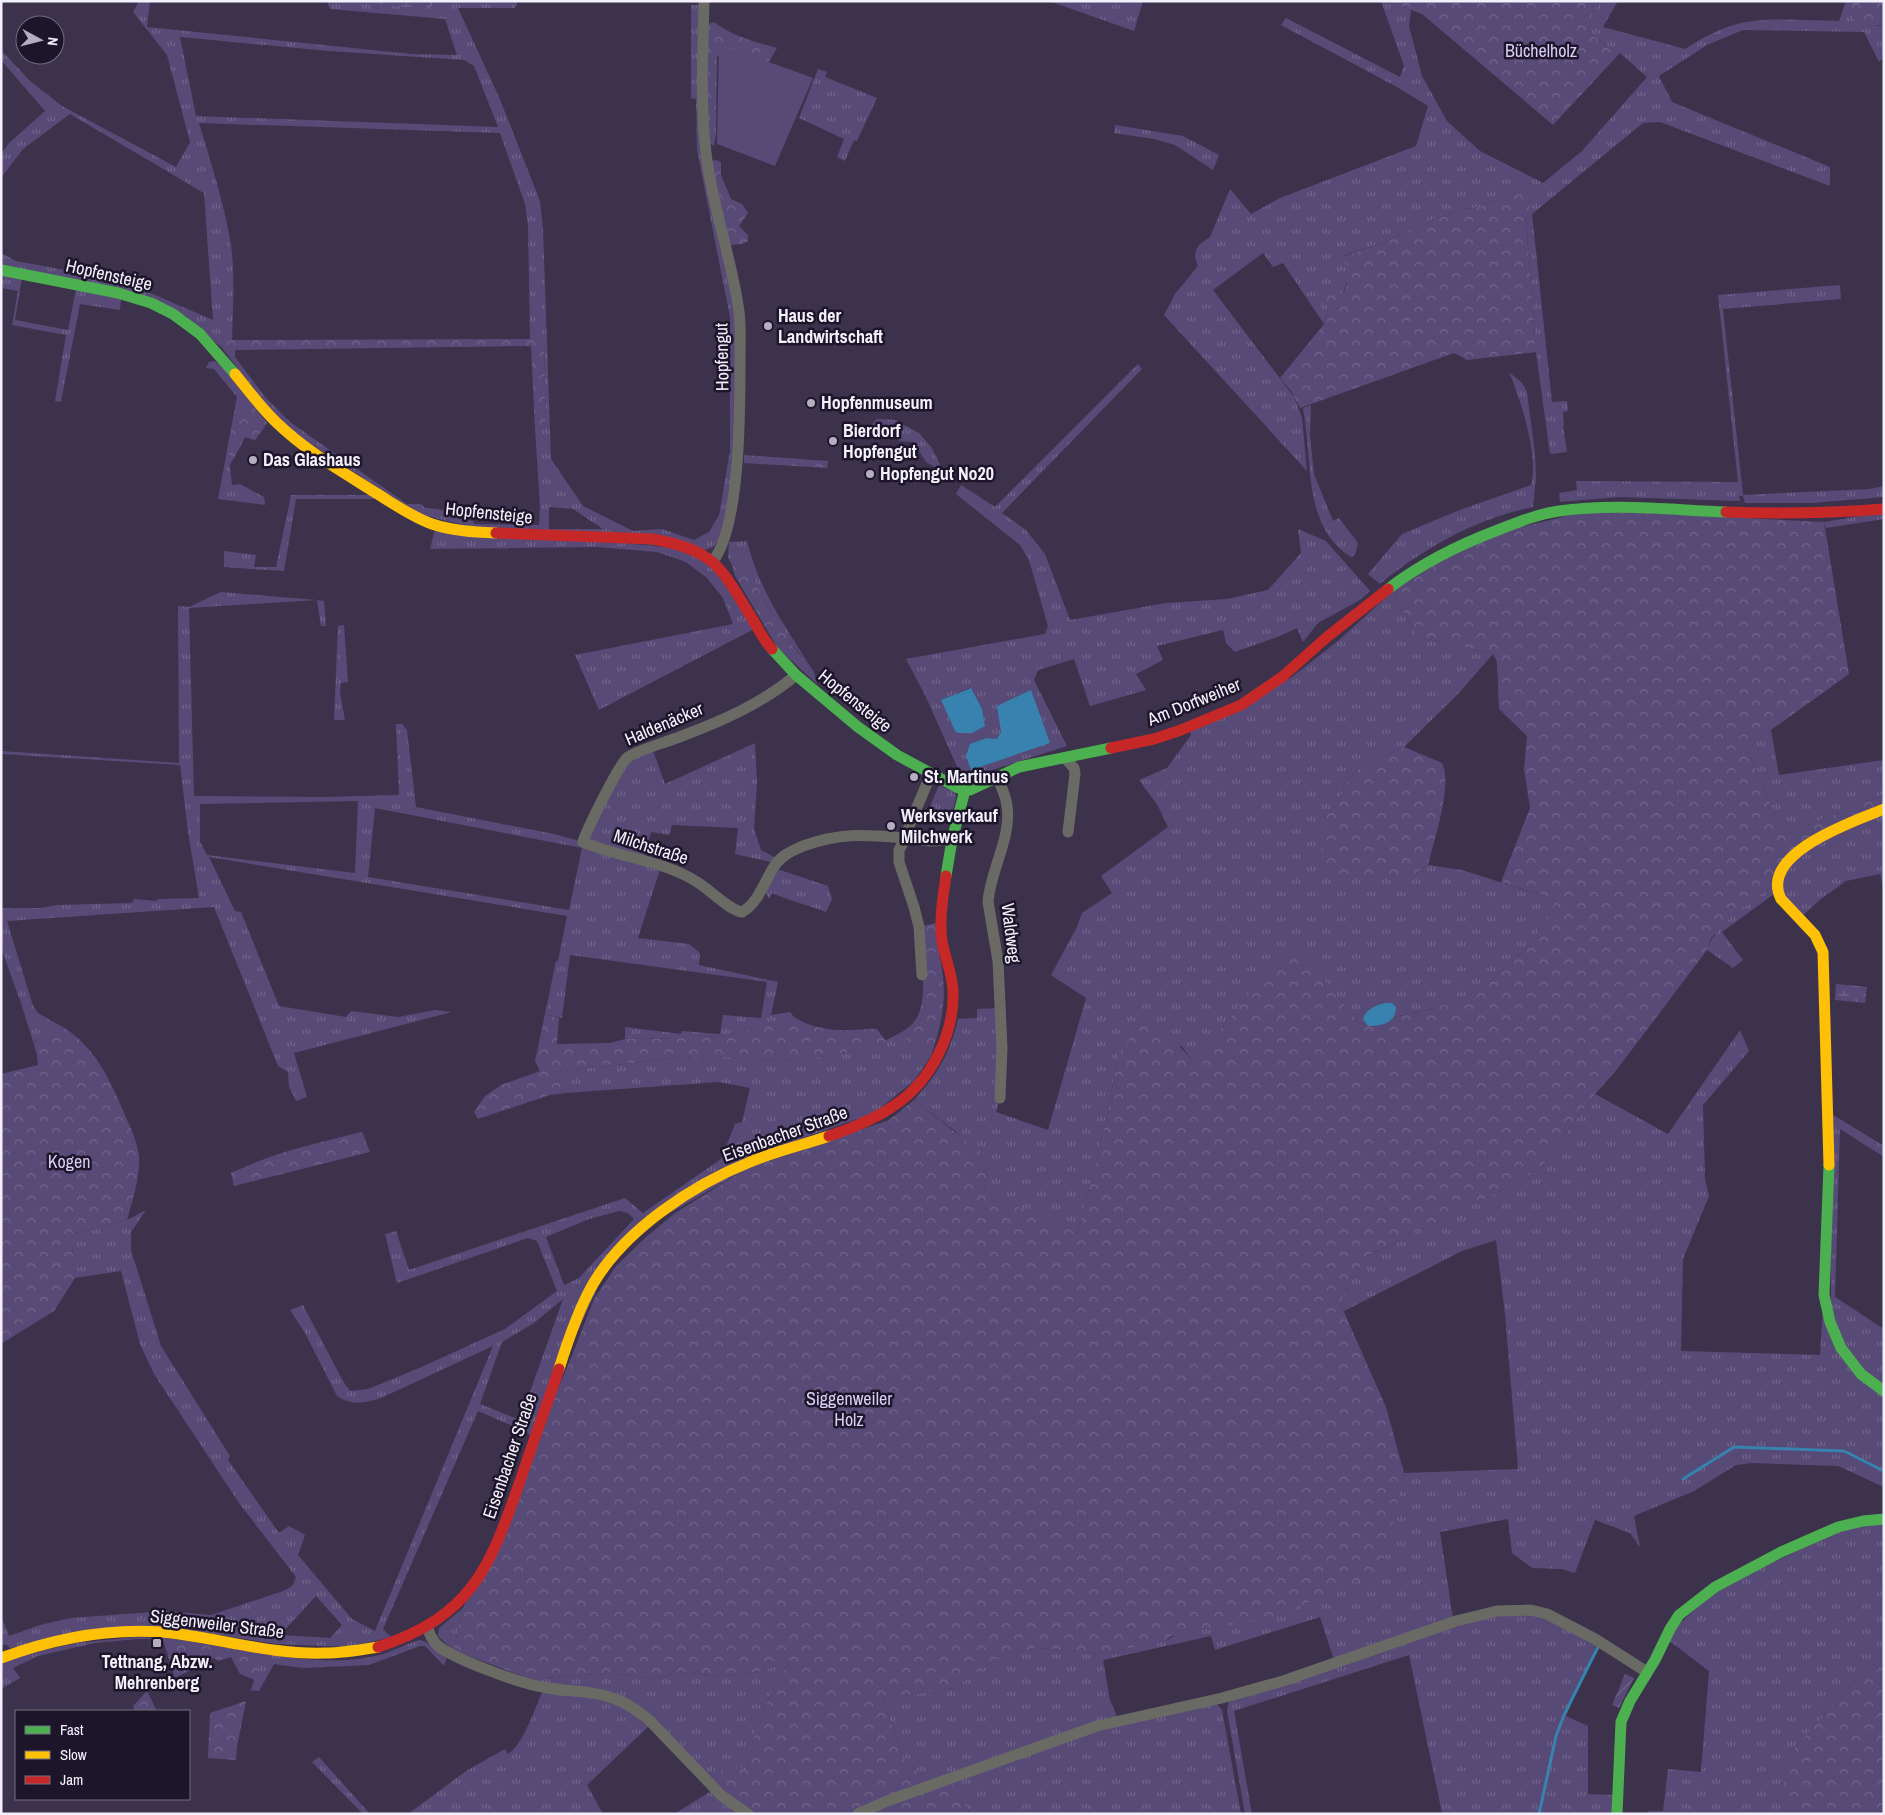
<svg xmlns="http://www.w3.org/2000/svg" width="1885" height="1815" font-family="'Archivo Narrow',sans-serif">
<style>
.grass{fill:url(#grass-tufts);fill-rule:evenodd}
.forest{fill:url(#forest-crowns)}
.wetland{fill:url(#wetland-marsh)}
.garden{fill:url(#garden-furrows)}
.pitch{fill:#584a77}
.water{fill:#3782ae}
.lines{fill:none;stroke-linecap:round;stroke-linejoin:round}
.stream{stroke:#3782ae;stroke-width:3}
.street{stroke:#6a6a65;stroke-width:11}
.fast{stroke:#4caf50;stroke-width:11}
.slow{stroke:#ffc107;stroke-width:11}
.jam{stroke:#c62828;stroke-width:11}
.poi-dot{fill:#b4aec0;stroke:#1d162b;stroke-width:2}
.labels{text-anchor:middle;stroke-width:5;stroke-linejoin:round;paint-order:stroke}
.park-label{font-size:18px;fill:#d9cff6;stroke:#1d162b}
.street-label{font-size:18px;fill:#f4f1fe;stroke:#1d162b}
.poi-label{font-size:18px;font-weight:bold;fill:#f4f1fe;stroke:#1d162b;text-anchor:start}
</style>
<defs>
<pattern id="grass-tufts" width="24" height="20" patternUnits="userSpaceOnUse" patternTransform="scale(1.25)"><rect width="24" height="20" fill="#584a77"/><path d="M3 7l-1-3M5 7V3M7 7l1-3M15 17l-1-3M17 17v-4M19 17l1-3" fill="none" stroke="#71658b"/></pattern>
<pattern id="forest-crowns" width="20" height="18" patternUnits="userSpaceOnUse" patternTransform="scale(1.25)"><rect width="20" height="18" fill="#584a77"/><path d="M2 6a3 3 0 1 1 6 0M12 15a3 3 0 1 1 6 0" fill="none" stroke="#71658b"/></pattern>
<pattern id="wetland-marsh" width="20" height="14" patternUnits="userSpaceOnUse" patternTransform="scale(1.25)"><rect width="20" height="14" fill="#584a77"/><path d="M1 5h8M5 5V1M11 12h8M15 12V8" fill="none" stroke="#71658b"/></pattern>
<pattern id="garden-furrows" width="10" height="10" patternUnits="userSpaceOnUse" patternTransform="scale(1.25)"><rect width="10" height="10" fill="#584a77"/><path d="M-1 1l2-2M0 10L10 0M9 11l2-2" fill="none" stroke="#71658b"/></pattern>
</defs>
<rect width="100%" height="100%" fill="#3c324c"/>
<path class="grass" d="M139 1H150L147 27 412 54 457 55 445 19 330 9 327 1H518L515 8H458L499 97 540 201 543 229 551 459 583 506 633 531 662 529 694 540 709 532 719 515 730 451V317L697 150 696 99 691 98V5H702V107L736 309V429L729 499 719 539 713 547 703 551 475 528 419 514 303 439 268 409 230 358 235 357 265 397 290 422 407 504H421L425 508 444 510 448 514 458 515 462 520 473 521 475 524 539 525 540 506 535 429H546L544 339H530L528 225 525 204 500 133 199 123C211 163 224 203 231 245 235 276 233 309 232 340L224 335 222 348 186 316 1 267V253L16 261 92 275 141 289 213 320 204 193 70 114 23 149 1 178V154L9 143 45 111 1 60V50L30 81 62 106 176 167 190 142 167 55 133 12ZM180 37 329 51 464 60 474 66 498 127 196 116ZM549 507 573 509 603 529H549Z
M1049 1H1143L1134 31Z
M1381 1H1387L1411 10 1409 26 1422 76 1447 121 1480 151 1543 183 1582 151 1647 77 1620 53 1588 33 1592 16 1599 1H1618L1603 27 1685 49C1701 39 1716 30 1734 25 1763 16 1808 21 1839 21L1846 1H1851L1856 25 1878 26 1884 24V58L1879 62 1864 32 1743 30 1707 45 1659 76 1672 102 1830 167V186L1660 122 1643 123 1532 214 1552 402 1567 401 1568 411 1563 412 1564 426H1563L1567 452 1550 454 1536 352 1526 218 1532 197 1525 190 1474 208 1461 209 1417 226 1385 242 1342 256 1350 269 1343 295 1328 308 1324 324 1283 263 1273 267 1263 253 1213 290 1294 397 1302 418 1307 471 1164 315 1175 294 1198 266 1195 257 1196 250 1200 244 1210 237 1230 189 1251 214 1280 198 1416 146 1428 106 1397 87 1281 25 1286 18 1400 77 1404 66Z
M818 69 827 72 825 77 877 98 857 141 854 140 845 161 837 157 844 139 799 118Z
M1115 125 1183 136 1219 155 1213 170 1175 145 1154 139 1114 133Z
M1 275 22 278 15 320 68 330 76 289 121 298 120 310 80 304 61 402 55 401 66 335 12 325 18 291 2 288 1 289Z
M1840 285 1841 299 1723 309 1743 495 1869 489 1884 486V497L1811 503H1745L1743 496H1739L1740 501 1619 497 1560 502 1559 493 1577 490 1576 481 1738 482 1718 295Z
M215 361 222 366 267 423 255 440 245 437 230 465 232 485 240 484 264 497 265 505 218 499 237 397 214 369 206 368 209 362Z
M1138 364 1142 369 1002 513 1026 530 1045 554 1070 620 1166 603 1227 599 1268 590 1301 553 1298 529 1326 541 1370 591 1360 600 1318 623 1303 642 1297 628 1280 636 1235 652 1226 643 1223 630 1157 646 1163 660 1136 674 1146 690 1090 706 1074 659 1038 670 1034 680 1067 746 989 771 966 787 925 695 906 659 1045 634 1048 626 1029 560 1020 545 956 494 961 485 995 507ZM970 688 982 709 958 733 955 730 941 700ZM998 706 1050 743 970 744 997 739 1001 732Z
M1509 372 1522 383 1527 392 1535 454 1536 477 1533 507C1477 518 1424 548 1380 584L1368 574 1402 534 1460 510 1531 485C1539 456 1521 400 1509 372Z
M1311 405 1310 436 1314 474 1333 521 1339 518 1358 543 1355 555 1351 557C1314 534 1311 490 1308 450 1307 436 1305 422 1303 408Z
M877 419 895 420 919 433 932 448 944 473 926 462 913 442 900 441 878 430 868 429Z
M291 495H370L377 499H296L284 571 224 567V551L256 555 254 567H276Z
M1884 512V519L1826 528 1824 522Z
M435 529 636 543 679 548 713 567 754 629 599 710 575 655 733 624 723 598 707 578 686 562 657 552 597 547 430 549Z
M747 541C759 591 787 629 814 672 797 650 778 627 765 602 756 587 755 574 741 563L732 565 728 557 729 542Z
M1393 591 1415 633 1424 638 1493 654 1458 694 1404 747 1384 755 1357 770 1345 784 1338 805 1324 818 1412 876 1428 865 1462 870 1556 900 1531 944 1482 989 1433 1009 1360 1024 1305 956 1280 958 1193 1062 1182 1046 1117 1062 1106 1120 1078 1233 991 1195 984 1189 988 1165 955 1131 914 1100C938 1074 950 1053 958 1019L977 1018V1009L1000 1008V1098L996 1112 1048 1130 1086 998 1051 975 1077 927 1082 913 1112 893 1101 876 1168 827 1158 806 1139 780 1167 768 1191 735 1190 731 1292 677 1339 640Z
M221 592 317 600 324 601 326 626H321L317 600 189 608 194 796 325 797 399 795 396 724H402L407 730 416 807 554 834 583 842 625 760 652 748 665 784 755 743 757 783 754 829 761 850 776 858 775 863 735 854 738 828 672 825 669 835 651 832 643 861 661 866 638 938 689 944 700 953 699 965 778 982 771 1015 790 1012 794 1017 719 1037 689 1035 683 1038 625 1039V1027L681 1034 682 1031 720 1034 723 1015 761 1018 767 982 570 955 562 1018 545 1014 556 961H558L567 916 209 857 235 911 241 912 279 1006 346 1017 351 1011 398 1017 435 1010 452 1012 294 1053 307 1097 296 1101 289 1087 288 1072 278 1066 214 907 7 921 33 1006 38 1013 50 1020 47 1036 36 1039 34 1045 21 1003 1 948V908H40L57 905 132 903 134 899 156 901 158 899 199 898 188 832 180 765 1 754V751L179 763 178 606 189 607ZM358 801 355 873 207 855 200 842V804ZM375 808 582 848 569 910 368 877Z
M344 625 348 682 341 683 340 693 345 720H334L338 626Z
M1771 730 1779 775 1884 760V794L1784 835 1747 749Z
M939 785 954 792 956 797 950 824 927 814Z
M1884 814V893L1880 874 1846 881 1821 899 1802 916 1785 896 1781 880 1807 848Z
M777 869 828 886 832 899 826 912C808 905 790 901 772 893L769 899 765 891Z
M1773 885 1774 894 1722 932 1743 960 1733 968 1707 950C1717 920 1749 903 1773 885Z
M1740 1030 1749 1051 1703 1105 1705 1179 1709 1196 1683 1259 1681 1351 1820 1355 1823 1308 1830 1330 1884 1395V1487L1838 1466 1752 1463 1736 1465 1694 1491 1634 1516 1640 1547 1630 1533 1595 1520 1575 1573 1562 1569 1532 1568 1512 1553 1508 1519 1440 1532 1453 1619 1334 1660 1320 1617 1215 1650 1211 1636 1103 1660 1110 1700 1117 1717 1099 1729 1217 1704 1222 1710 1241 1814H969L968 1809 929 1781 903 1758 883 1699 953 1688 1003 1655 1039 1648 1101 1654 1166 1641 1401 1486 1404 1473 1518 1469 1505 1314 1496 1240 1462 1251 1344 1311 1340 1303 1350 1283 1367 1256 1521 1181 1542 1166 1595 1094 1668 1134Z
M898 1034 931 1056 914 1081 874 1113 795 1141 618 1243 530 1436 527 1432 478 1411 383 1629 391 1637 350 1647 276 1644 177 1628 10 1648 6 1644 1 1646V1616L9 1636 40 1625 71 1618 166 1611 211 1615 286 1590 293 1585 296 1577 239 1503 154 1374 140 1344 121 1271 75 1278 71 1234 127 1220 146 1210 131 1232V1250L161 1346 230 1456 228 1460 279 1533 289 1526 305 1535 298 1555 352 1619 375 1631 493 1346 381 1398C365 1403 352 1406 337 1396L305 1333 290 1310 303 1305 343 1381 350 1391 368 1389 417 1369 505 1329 557 1291 537 1241 528 1238 397 1283 385 1234 396 1231 409 1270 625 1198 643 1213 721 1159 735 1124 742 1122 750 1088 719 1082 565 1093 555 1072 685 1057 718 1060 725 1056 750 1060 799 1061 872 1047ZM619 1211 628 1213 634 1219 579 1278 564 1285 546 1237 589 1219ZM563 1299 520 1420 480 1404 502 1342 534 1323ZM316 1596 342 1625 330 1638 280 1635Z
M1830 1113 1884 1146V1157L1840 1129 1835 1297 1884 1329V1387L1852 1359 1831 1313Z
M1884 1522V1657L1865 1670 1790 1753 1789 1811 1792 1814H1647L1649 1811H1663L1668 1769 1701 1772 1709 1671 1668 1640 1676 1627 1715 1591 1838 1531Z
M463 1608 453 1650 438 1636 439 1628Z
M1530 1612 1597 1644 1566 1716 1588 1726V1794L1614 1795 1613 1814 1442 1813 1409 1655 1234 1711 1252 1814H1245L1227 1711 1229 1701 1497 1613Z
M137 1637 163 1639H137L95 1643 38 1656 13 1668 20 1678 1 1689V1664L24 1655 76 1643Z
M420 1640 426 1642 447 1656 444 1666 425 1646H420L369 1665 303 1668 274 1664 259 1691 251 1690 263 1653C302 1660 344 1665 383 1654 396 1650 407 1643 420 1640Z
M790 1661 771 1693 754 1733 753 1748 745 1771 711 1777 644 1711 530 1679 609 1673 649 1678 664 1677 679 1672 722 1676 757 1672Z
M543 1690 593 1696 618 1703 650 1725 587 1785 603 1814H408L466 1771 505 1749 508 1754C522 1747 536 1706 543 1690Z
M319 1757 370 1814H363L312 1762Z
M713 1790 744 1814H674Z"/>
<path class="forest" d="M1387 1H1599L1592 16 1588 33 1620 53 1553 125 1422 14Z
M1851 1H1884V24L1869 27 1855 25Z
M714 22C732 36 755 42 777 48L767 65 717 56 716 134 714 146 707 141 706 30 709 24Z
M716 160 721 162V175L731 199 742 204 748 213 739 226 748 235V241L743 244 728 245 709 161Z
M1525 190 1533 197 1526 218 1536 352 1467 360 1454 353 1300 408 1291 391 1280 378 1324 324 1328 308 1320 295 1332 288 1343 295 1347 284 1342 275 1350 269 1341 257 1385 242 1417 226 1461 209 1474 208Z
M224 335 232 340 544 339 546 429H535L531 346 235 350V357L230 358 222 348Z
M236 404H251L267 423 255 440 245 437 234 458H232L227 452Z
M744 455 828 461 827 468 744 463Z
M1591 510 1824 522 1849 674 1771 730 1747 749 1784 835 1884 794V814L1822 839 1773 885 1729 918 1711 938 1707 950 1615 1072 1595 1094 1542 1166 1521 1181 1367 1256 1350 1283 1340 1303 1386 1407 1404 1473 1387 1554 1370 1576 1276 1616 1171 1636 1166 1641 1101 1654 1039 1648 1003 1655 953 1688 883 1699 903 1758 929 1781H951L968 1809 969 1814H744L711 1777 734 1763 745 1770 753 1748 754 1733 771 1693 790 1661 757 1672 722 1676 679 1672 664 1677 649 1678 609 1673 530 1679 453 1650 463 1608 569 1363 594 1299 616 1266 645 1238 675 1213 746 1169 889 1120 914 1100 983 1154 988 1165 984 1189 991 1195 1078 1233 1106 1120 1117 1062 1121 1050 1141 1024C1166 1034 1177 1040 1193 1062L1280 958 1295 951 1305 956 1360 1024 1433 1009 1482 989 1531 944 1556 900 1501 882 1530 808 1524 769 1527 736 1499 709 1497 662 1493 654 1424 638 1415 633 1393 591 1438 563 1492 534Z
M741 563 750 570 765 603 794 647 814 672 817 684 777 647 735 576 732 565Z
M1404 747 1442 763C1453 784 1434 840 1428 865L1412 876 1342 874 1323 866 1321 840 1324 818 1338 805 1345 784 1357 770 1384 755Z
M936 923C935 942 941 958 943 977 946 1006 940 1028 931 1056L898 1034C904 1031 912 1026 916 1019 929 1000 921 950 919 927Z
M545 1014 559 1018 557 1044 610 1043 625 1039 683 1038 689 1035 719 1037 794 1017C811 1028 832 1031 853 1030 861 1030 869 1028 877 1029L886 1041 872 1047 800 1061 750 1060 725 1056 718 1060 684 1057 555 1072 565 1093 550 1095 478 1119 474 1112 485 1096 501 1085 540 1071 535 1061Z
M50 1020C92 1040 107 1073 124 1113 130 1126 137 1141 139 1156 140 1178 133 1199 127 1220L71 1234 75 1278 54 1311 1 1344V1074L38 1065 37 1055 34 1045 40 1032 47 1036Z
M362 1132 370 1152 234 1186 231 1173C272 1153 317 1143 362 1132Z
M162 1637 263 1653 255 1680 240 1674 231 1657 218 1661 214 1658 175 1678Z
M1884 1657V1814H1792L1789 1811 1783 1789 1790 1753 1865 1670Z
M147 1691 157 1711H135L133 1706Z
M246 1701 237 1747 236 1760 208 1758 210 1713Z"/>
<path class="wetland" d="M355 1H446L429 7 419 9Z
M1836 984 1867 987 1865 1003 1835 1000Z"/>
<path class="garden" d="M1625 1674 1634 1678 1619 1708 1612 1705Z"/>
<path class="pitch" d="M719 44 813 78 775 166 717 144Z"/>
<path class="water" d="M971 688 982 709 985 726 972 733H958L955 731 941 700Z
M1031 690 1050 743 971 770 966 756 970 744 987 738 997 739 1001 732 997 706Z
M1386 1003H1392L1396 1007C1396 1023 1382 1026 1368 1026L1363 1019C1366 1009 1376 1005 1386 1003Z"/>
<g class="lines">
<path class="stream" d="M1683 1479 1734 1447 1844 1451 1884 1471
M1539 1814 1556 1736 1564 1715 1598 1647"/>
<path class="street" d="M704 1C703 51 700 103 706 153 712 207 732 258 739 312 741 327 740 342 740 357 740 405 741 525 713 561
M796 675C763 703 722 721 682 736 667 742 641 749 628 757 620 762 586 831 583 842 620 858 663 860 697 882 709 889 729 910 742 912 758 904 765 880 775 865 782 855 792 851 803 846 842 832 866 835 906 838L909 826 931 774
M1065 758 1074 768 1075 774 1068 832
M997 777C1001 786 1006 796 1007 806 1012 837 990 871 988 902L998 961 1002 1048 1000 1098
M922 975 919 927 914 907 899 862V850L906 838 930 841 954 840
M427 1627C429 1633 432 1639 436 1644 450 1658 522 1684 543 1687 567 1692 593 1690 615 1699 627 1703 638 1711 648 1719L722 1796 748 1814
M858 1814 887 1801 1097 1726 1222 1698 1283 1681 1456 1621 1497 1611 1531 1610 1547 1614 1595 1639 1647 1672"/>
<path class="fast" d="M1 270 118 293 151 303 173 314 200 334 235 374
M1388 589C1422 563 1458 545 1498 530 1518 522 1538 514 1559 511 1614 503 1672 510 1726 512
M772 649 796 675 858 727 897 755 958 788 970 790 1019 767 1111 748
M946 876 952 840 965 790
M1829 1165 1824 1295 1830 1322 1841 1348 1861 1374 1884 1391
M1617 1814 1621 1722 1630 1701 1655 1660 1670 1629 1679 1615 1715 1587 1781 1552 1838 1527 1863 1521 1884 1519"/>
<path class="slow" d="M235 374C248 390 261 408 277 423 306 451 341 471 376 493 394 504 412 517 432 524 453 531 474 532 496 533
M1829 1165 1823 952 1815 935 1781 899C1758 853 1855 821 1884 809
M559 1369C568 1340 578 1310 593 1284 625 1230 692 1185 750 1162 776 1151 803 1145 829 1136
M1 1658C52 1639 107 1628 162 1632 216 1637 270 1655 325 1653 343 1653 360 1650 378 1647"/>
<path class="jam" d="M1726 512C1779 514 1831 513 1884 509
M496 533 652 539C716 550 721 568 753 620 759 630 764 641 772 649
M1111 748 1154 739 1181 730 1241 705 1282 677 1327 637 1388 589
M829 1136C853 1128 875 1119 895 1105 931 1081 955 1033 953 990 952 973 945 958 942 941 939 920 943 897 946 876
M378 1647C471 1616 489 1570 519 1484 532 1445 546 1407 559 1369"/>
</g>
<g class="poi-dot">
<circle cx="768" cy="326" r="5"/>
<circle cx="811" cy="403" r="5"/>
<circle cx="833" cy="441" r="5"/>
<circle cx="253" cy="460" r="5"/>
<circle cx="870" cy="474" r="5"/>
<circle cx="914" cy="777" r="5"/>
<circle cx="891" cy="826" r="5"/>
<rect x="152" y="1638" width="10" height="10" rx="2.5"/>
</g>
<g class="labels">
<g class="park-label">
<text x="1541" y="57">Büchelholz</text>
<text x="69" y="1168">Kogen</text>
<text x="849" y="1405">Siggenweiler<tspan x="849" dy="21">Holz</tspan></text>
</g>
<g class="street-label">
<text transform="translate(109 275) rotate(13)" y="6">Hopfensteige</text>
<text transform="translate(722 357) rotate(-91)" y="6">Hopfengut</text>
<text transform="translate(489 513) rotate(6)" y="6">Hopfensteige</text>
<text transform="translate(855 701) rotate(39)" y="6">Hopfensteige</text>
<text transform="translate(1194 702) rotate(-22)" y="6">Am Dorfweiher</text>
<text transform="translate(664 724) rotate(-23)" y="6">Haldenäcker</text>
<text transform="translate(651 847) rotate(18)" y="6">Milchstraße</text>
<text transform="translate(1011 933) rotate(83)" y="6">Waldweg</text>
<text transform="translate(785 1134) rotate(-20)" y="6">Eisenbacher Straße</text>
<text transform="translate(510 1456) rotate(-71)" y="6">Eisenbacher Straße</text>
<text transform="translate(217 1624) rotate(7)" y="6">Siggenweiler Straße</text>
</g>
<g class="poi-label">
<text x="778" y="322">Haus der<tspan x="778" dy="21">Landwirtschaft</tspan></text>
<text x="821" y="409">Hopfenmuseum</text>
<text x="843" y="437">Bierdorf<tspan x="843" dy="21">Hopfengut</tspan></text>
<text x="263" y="466">Das Glashaus</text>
<text x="880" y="480">Hopfengut No20</text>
<text x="924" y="783">St. Martinus</text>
<text x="901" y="822">Werksverkauf<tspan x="901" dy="21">Milchwerk</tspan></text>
<text x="157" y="1668" text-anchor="middle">Tettnang, Abzw.<tspan x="157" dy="21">Mehrenberg</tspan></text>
</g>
</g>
<rect width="1885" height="1815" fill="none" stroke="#f4f1fe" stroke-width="5"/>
<rect x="15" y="1710" width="175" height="90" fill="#1d162b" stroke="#736e7f"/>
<rect x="25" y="1726" width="25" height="8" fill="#4caf50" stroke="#736e7f"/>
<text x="60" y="1735" font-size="15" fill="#f4f1fe">Fast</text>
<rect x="25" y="1751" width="25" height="8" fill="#ffc107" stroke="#736e7f"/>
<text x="60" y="1760" font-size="15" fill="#f4f1fe">Slow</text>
<rect x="25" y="1776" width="25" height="8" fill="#c62828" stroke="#736e7f"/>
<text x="60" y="1785" font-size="15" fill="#f4f1fe">Jam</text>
<g transform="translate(40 40) rotate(97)"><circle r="24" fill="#1d162b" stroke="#736e7f"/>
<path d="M0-4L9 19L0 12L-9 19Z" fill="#b4aec0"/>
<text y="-8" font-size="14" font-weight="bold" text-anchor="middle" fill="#f4f1fe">N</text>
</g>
</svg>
